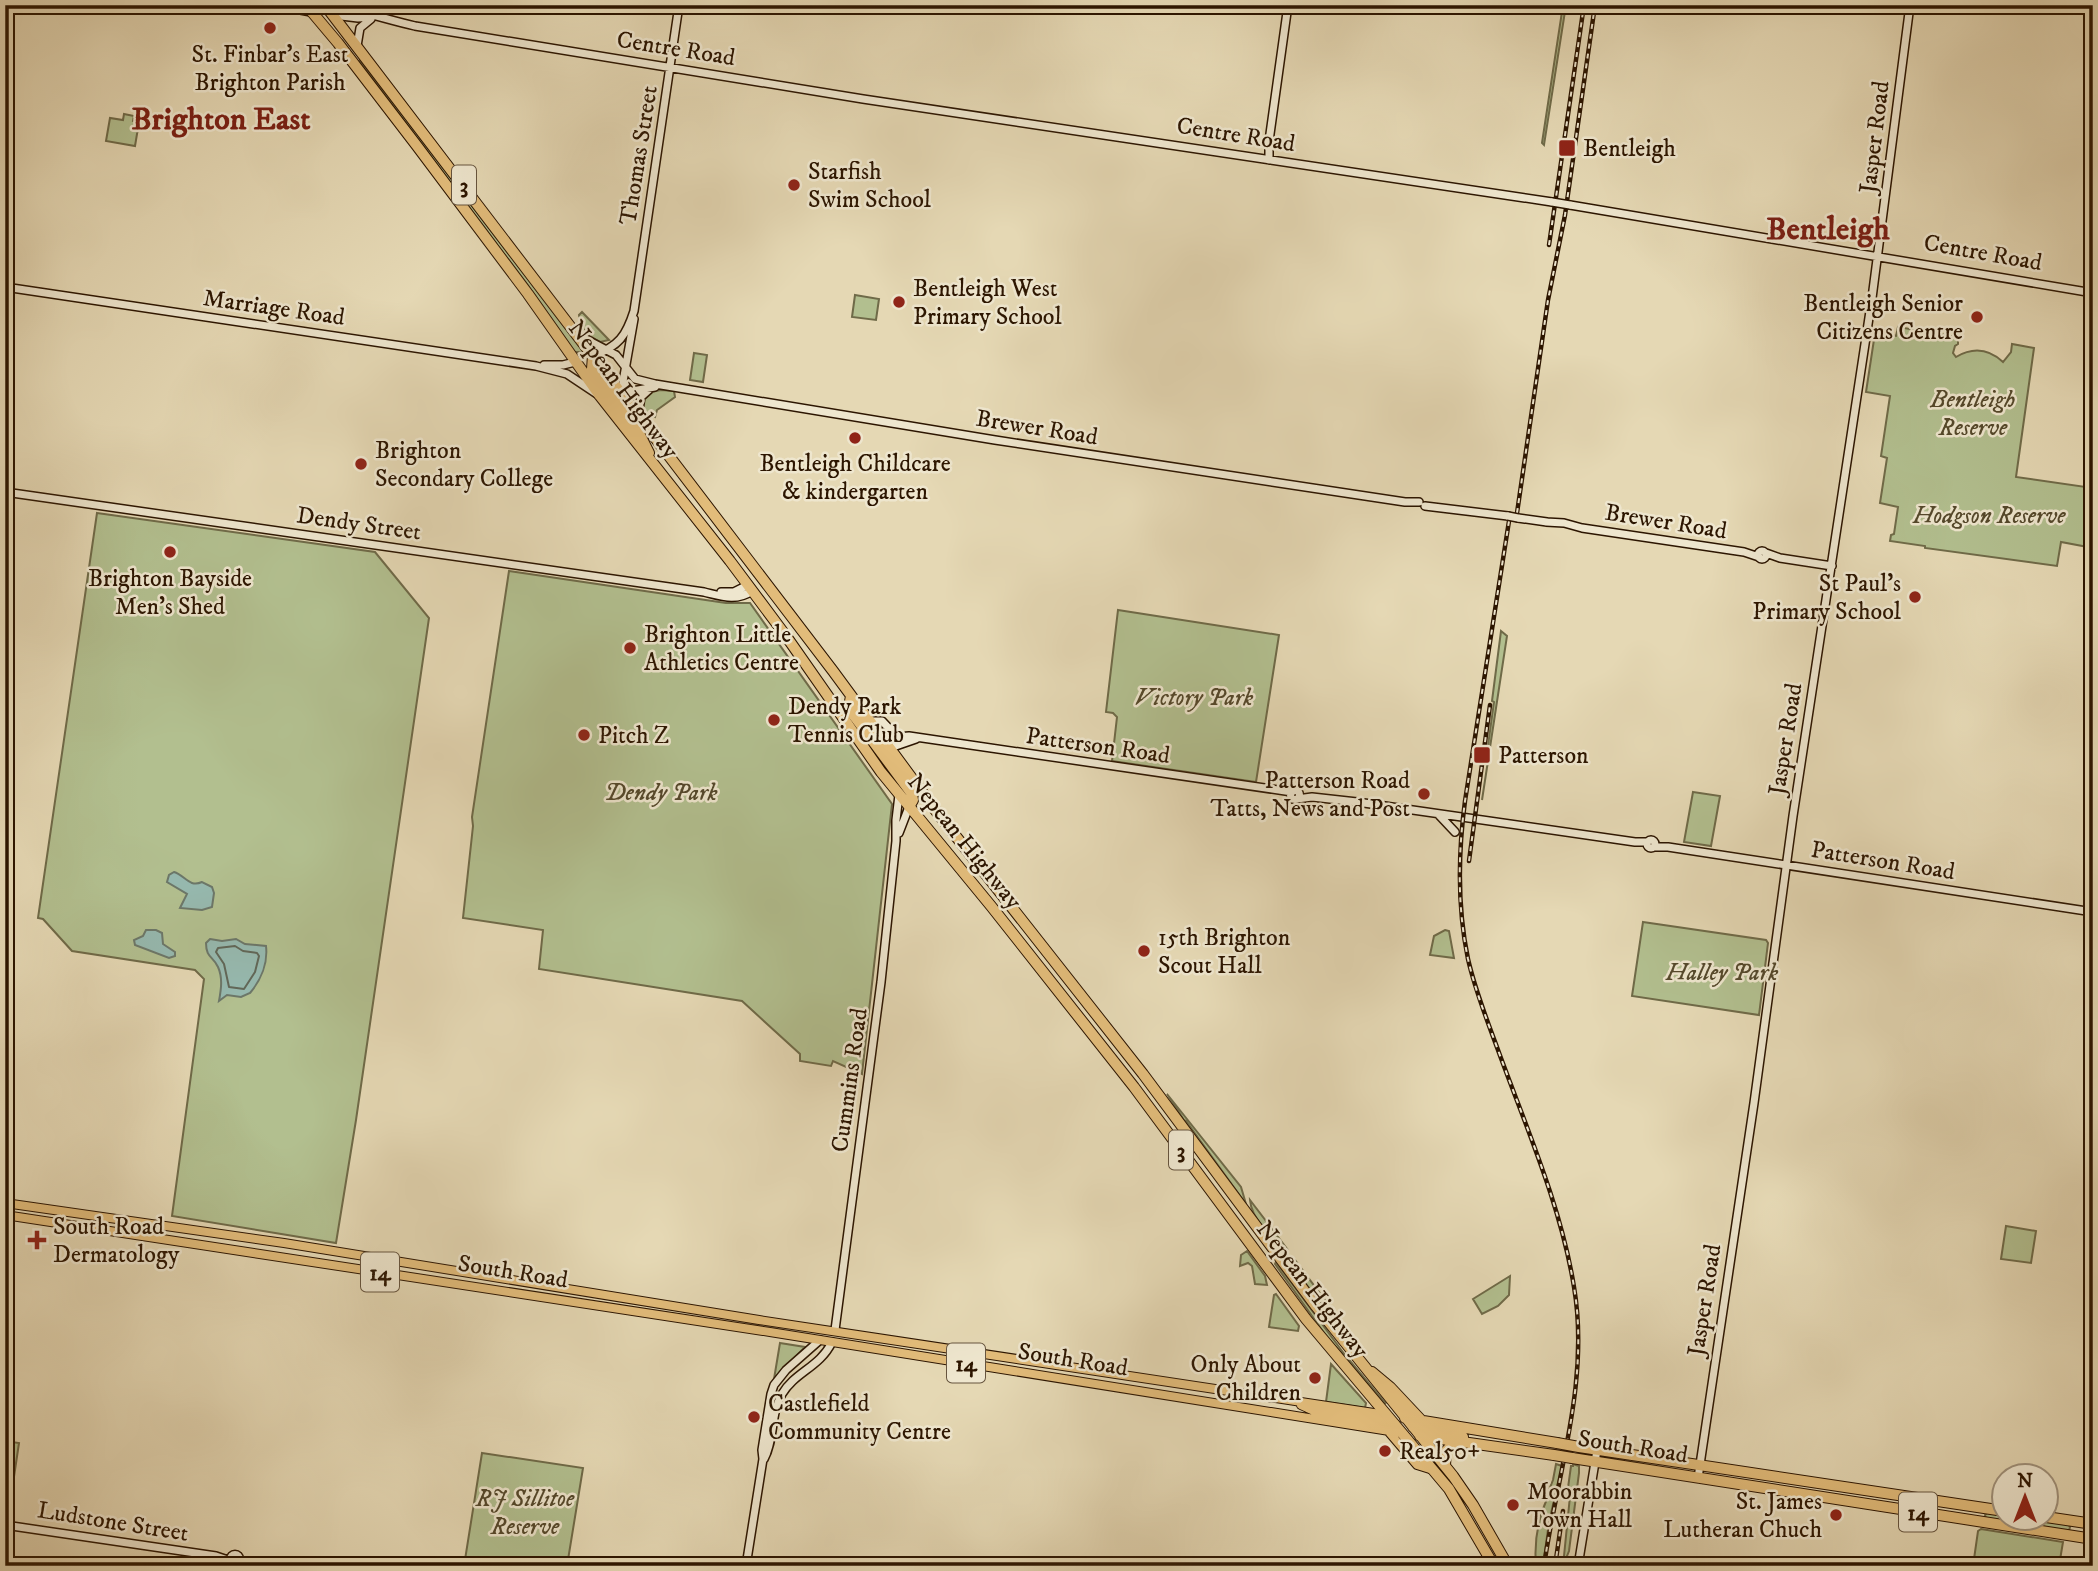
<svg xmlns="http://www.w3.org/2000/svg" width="2098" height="1571" font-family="'IM FELL DW Pica',serif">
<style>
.green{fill:#b2bf8f;stroke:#6f6a48;stroke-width:2}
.water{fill:#96b9af;stroke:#6c7769;stroke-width:2}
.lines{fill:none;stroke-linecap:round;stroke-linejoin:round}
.shore{stroke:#616758;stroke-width:2}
.secondary-casing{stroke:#2c1500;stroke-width:10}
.primary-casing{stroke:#2c1500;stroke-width:10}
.highway-casing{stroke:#2c1500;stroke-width:12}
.secondary{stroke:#eee6ce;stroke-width:7}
.primary{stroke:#e2bc7a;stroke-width:8}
.highway{stroke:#e2bc7a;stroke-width:10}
.rail-casing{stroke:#2c1500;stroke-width:4.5}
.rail{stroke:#eee6ce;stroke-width:2;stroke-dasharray:5;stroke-linecap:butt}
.secondary-bridge-casing{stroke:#2c1500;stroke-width:10;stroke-linecap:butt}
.highway-bridge-casing{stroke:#2c1500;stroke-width:12;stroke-linecap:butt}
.secondary-bridge{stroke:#eee6ce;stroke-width:7}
.highway-bridge{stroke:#e2bc7a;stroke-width:10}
.poi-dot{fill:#8f2418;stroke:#eee6ce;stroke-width:2.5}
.labels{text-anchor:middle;stroke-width:5;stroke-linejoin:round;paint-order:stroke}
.shield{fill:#eee6ce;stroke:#66543e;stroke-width:2}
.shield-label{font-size:23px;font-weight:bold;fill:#2c1500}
.street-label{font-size:24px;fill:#2c1500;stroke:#eee6ce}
.poi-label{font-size:24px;fill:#2c1500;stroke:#eee6ce;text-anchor:start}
.park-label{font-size:24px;font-style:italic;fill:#54482b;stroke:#eee6ce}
.district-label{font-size:32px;font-weight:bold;fill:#7a1f14;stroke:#eee6ce}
</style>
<rect width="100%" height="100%" fill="#e5d8b4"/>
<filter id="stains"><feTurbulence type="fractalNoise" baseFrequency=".00286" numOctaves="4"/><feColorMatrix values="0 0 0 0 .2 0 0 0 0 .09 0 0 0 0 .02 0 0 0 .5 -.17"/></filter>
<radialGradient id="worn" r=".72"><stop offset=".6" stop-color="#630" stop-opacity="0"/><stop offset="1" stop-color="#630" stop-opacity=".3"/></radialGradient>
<path class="green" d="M1563 5H1566L1544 145 1542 143Z
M360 57 580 346 583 352H574L527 284 478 221 360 61Z
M124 114 134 116 133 121 139 122 135 146 106 141 110 118 123 120Z
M855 295 879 299 876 320 852 317Z
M582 312 609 340 600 342C588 336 580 329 579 315Z
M1898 327 1958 337V344L1955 346 1953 353 1956 357C1973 347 1989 349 2003 362L2011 352 2012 344 2034 348 2016 477 2093 488V548L2061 542 2057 566 1925 548V546L1890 541 1891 535 1894 534 1898 507 1880 503 1887 458 1881 456 1890 396 1866 392 1875 333 1896 336Z
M694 353 707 355 703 382 690 380Z
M661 390 674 391 675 397 657 410 655 417 650 416 642 408 643 400 650 392Z
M97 513 375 552 429 618 356 1120 336 1243 172 1216 204 979 195 970 72 951 43 919 38 918Z
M509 571 726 603H750L892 804 862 1074 833 1061 831 1066 800 1061V1054L742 1001 539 969 543 930 463 918 473 826 472 817Z
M1118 610 1279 635 1256 782 1112 761 1117 717 1113 713 1106 712Z
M1501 631 1507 636 1482 800 1488 761 1486 760 1494 702 1492 701Z
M1693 792 1720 796 1711 846 1684 842Z
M1643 922 1766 940 1768 943 1759 1015 1632 996Z
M1445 930 1449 931 1454 958 1430 955 1434 936Z
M1167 1094 1241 1187 1246 1204 1186 1121 1184 1120Z
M1250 1200 1288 1250C1273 1243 1251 1217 1250 1200Z
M2006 1226 2036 1231 2031 1263 2001 1259Z
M1247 1251 1265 1276 1267 1285 1255 1284 1252 1266 1248 1263 1240 1266 1241 1255Z
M1284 1253 1295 1260 1357 1343 1358 1350 1306 1284 1301 1270 1288 1260Z
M1276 1262 1345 1355 1386 1404 1327 1337 1275 1264Z
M1510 1276 1509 1295 1498 1306 1482 1314 1473 1299Z
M1276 1294 1299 1326 1298 1331 1269 1327 1274 1295Z
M780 1343 805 1347 774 1379Z
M1331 1364 1366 1403 1365 1408 1326 1402Z
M5 1441 19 1443 8 1517H5Z
M482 1453 583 1468 567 1566H464Z
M1556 1464 1562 1466 1549 1522 1543 1566H1536C1534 1542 1538 1518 1548 1497L1547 1495 1553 1480Z
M1573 1464 1579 1466V1473L1569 1551 1563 1566 1570 1496 1567 1495 1571 1466H1573Z
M1987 1513 2003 1515 2004 1518 2030 1519 2068 1524 2070 1527 2069 1531 1986 1519 1985 1515Z
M1981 1529 2063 1542 2059 1566H1973L1978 1531Z"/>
<path class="water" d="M174 872C185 875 189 888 202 882L212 887 214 893 212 907 202 910 180 908 187 894 167 882 169 875Z
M146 930H156L162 933 163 944 175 952V956L169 958 135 945 134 940 143 936Z
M210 939 222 941 236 939 245 944 266 946C268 963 261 980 250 993L241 997 227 995 219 1001C221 990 223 978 218 967 213 956 206 958 206 943Z"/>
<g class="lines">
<path class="shore" d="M235 946 243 951 257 953 259 956 255 972 244 989 229 987 224 964 216 952 218 948Z"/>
<g class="secondary-casing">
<path id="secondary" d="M274 5 311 12
M325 5C356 9 385 19 415 26L863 99 1552 202
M333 15 358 18 372 17
M357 46 360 28 371 19
M1269 160V141L1288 5
M1570 205 2093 293
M5 287 536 366 567 374 597 394
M634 319 621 393 655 387
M578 335 616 355 635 379 655 384 995 440 1405 502H1419
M593 356C619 346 626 336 634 311L679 5
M544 365H563L575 362
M638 416 641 397 652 387
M5 492 704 592C721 596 736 602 752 591
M1425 506 1508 516
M1518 518 1547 522
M1546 522 1564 523 1582 528 1744 552 1759 557
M1758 555a4 4 0 1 1 8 0a4 4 0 1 1-8 0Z
M1766 553 1780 558 1832 566
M721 592H734L748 585
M870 721H882L897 737
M886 742 897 737 909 736 1292 792
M890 748 916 739
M1290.5 795a4.5 4.5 0 1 1 9 0a4.5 4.5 0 1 1-9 0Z
M1297 799 1312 797 1357 802 1635 842H1647
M1439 815 1455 832
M899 833 909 807
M1647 844a4 4 0 1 1 8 0a4 4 0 1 1-8 0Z
M1654 847H1668L2093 912
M835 1330 881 982 896 841V820L899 795
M764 1459C775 1439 770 1414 782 1394 795 1372 820 1367 832 1342
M1698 1478 1754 1103 1793 816 1872 298 1910 5
M5 1525 216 1556 231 1561
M230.5 1559a4.5 4.5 0 1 1 9 0a4.5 4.5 0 1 1-9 0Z
M238 1562H254L279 1566
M746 1566 763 1459 762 1450 771 1394 774 1385 786 1370 820 1340
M1578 1566 1597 1450"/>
</g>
<g class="primary-casing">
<path id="primary" d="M5 1203 284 1243 759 1320 1387 1415
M5 1215 770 1332 1402 1433
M1301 1405 1314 1411 1395 1424
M1388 1431 1417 1465 1433 1470"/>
</g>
<g class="highway-casing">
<path id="highway" d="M306 5 338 43 417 146 528 294 600 396 730 561 786 636 881 772 991 906 1134 1087 1306 1319 1449 1489 1494 1566
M325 5 833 671 936 811 1143 1074 1315 1305 1453 1476 1473 1505 1508 1566
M593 356 592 369 638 431 649 453
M851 696 849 707 852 713 912 794 913 800 909 807
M1372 1372 1390 1387 1421 1420
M1405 1418 1557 1443
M1413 1427 1463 1437
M1420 1436 1554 1455
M1579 1447 2004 1511
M1572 1458 2093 1539
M1445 1465 1446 1451 1452 1445 1460 1442
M2046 1517 2093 1524"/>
</g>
<use href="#secondary" class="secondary"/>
<use href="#primary" class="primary"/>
<use href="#highway" class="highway"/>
<g class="rail-casing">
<path id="rail" d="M1549 245 1584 5
M1517 513 1548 300 1565 215 1595 5
M1509 521 1465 801C1458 854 1457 906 1468 959 1475 990 1487 1020 1498 1050 1526 1127 1561 1206 1574 1287 1590 1381 1557 1474 1544 1566
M1469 861 1490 705
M1555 1566 1563 1511"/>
</g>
<use href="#rail" class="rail"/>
<g class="secondary-bridge-casing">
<path id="secondary-bridge" d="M1552 202 1570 205
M1508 516 1518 518"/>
</g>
<g class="highway-bridge-casing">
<path id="highway-bridge" d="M1557 1443 1579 1447
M1554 1455 1572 1458"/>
</g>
<use href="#secondary-bridge" class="secondary-bridge"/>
<use href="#highway-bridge" class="highway-bridge"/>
</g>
<g class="poi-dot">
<circle cx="270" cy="28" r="7"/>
<rect x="1558" y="139" width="18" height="18" rx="3.5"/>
<circle cx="794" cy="185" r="7"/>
<circle cx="899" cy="302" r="7"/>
<circle cx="1977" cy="317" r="7"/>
<circle cx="855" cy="438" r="7"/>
<circle cx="361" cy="464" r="7"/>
<circle cx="170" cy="552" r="7"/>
<circle cx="1915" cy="597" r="7"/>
<circle cx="630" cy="648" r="7"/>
<circle cx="774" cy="720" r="7"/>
<circle cx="584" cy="735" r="7"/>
<rect x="1473" y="746" width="18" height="18" rx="3.5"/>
<circle cx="1424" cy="794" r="7"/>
<circle cx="1144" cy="951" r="7"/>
<path d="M33.5 1229.5h7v7h7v7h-7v7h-7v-7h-7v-7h7z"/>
<circle cx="1315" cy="1378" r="7"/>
<circle cx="754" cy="1417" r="7"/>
<circle cx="1385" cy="1451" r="7"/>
<circle cx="1513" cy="1505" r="7"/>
<circle cx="1836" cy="1515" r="7"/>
</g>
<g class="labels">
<g class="shield">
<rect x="452" y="165.5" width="24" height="39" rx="5"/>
<rect x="1169" y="1130.5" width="24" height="39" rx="5"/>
<rect x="361" y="1252.5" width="38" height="39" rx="5"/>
<rect x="947" y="1343.5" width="38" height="39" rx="5"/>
<rect x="1899" y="1492.5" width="38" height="39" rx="5"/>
</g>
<g class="shield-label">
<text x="464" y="193">3</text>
<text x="1181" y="1158">3</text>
<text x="380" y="1280">14</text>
<text x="966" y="1371">14</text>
<text x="1918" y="1520">14</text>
</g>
<g class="street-label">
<text transform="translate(676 48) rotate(9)" y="8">Centre Road</text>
<text transform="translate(1236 134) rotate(9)" y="8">Centre Road</text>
<text transform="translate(1874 137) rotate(-83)" y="8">Jasper Road</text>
<text transform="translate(638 155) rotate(-81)" y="8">Thomas Street</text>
<text transform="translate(1983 252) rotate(10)" y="8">Centre Road</text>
<text transform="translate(274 307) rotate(8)" y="8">Marriage Road</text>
<text transform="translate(624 389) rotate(53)" y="8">Nepean Highway</text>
<text transform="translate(1037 427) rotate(9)" y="8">Brewer Road</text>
<text transform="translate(1666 521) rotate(9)" y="8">Brewer Road</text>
<text transform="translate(359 523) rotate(8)" y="8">Dendy Street</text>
<text transform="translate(1785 739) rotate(-81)" y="8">Jasper Road</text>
<text transform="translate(1098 745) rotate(8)" y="8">Patterson Road</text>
<text transform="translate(965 841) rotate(51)" y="8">Nepean Highway</text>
<text transform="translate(1883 860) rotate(9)" y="8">Patterson Road</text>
<text transform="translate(849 1080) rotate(-82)" y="8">Cummins Road</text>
<text transform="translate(513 1271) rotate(9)" y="8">South Road</text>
<text transform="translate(1313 1289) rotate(52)" y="8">Nepean Highway</text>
<text transform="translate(1704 1300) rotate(-81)" y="8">Jasper Road</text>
<text transform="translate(1073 1359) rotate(9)" y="8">South Road</text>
<text transform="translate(1633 1446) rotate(9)" y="8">South Road</text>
<text transform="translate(113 1521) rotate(9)" y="8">Ludstone Street</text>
</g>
<g class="poi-label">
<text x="270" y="62" text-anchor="middle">St. Finbar's East<tspan x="270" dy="28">Brighton Parish</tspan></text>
<text x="1583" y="156">Bentleigh</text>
<text x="808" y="179">Starfish<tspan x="808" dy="28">Swim School</tspan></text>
<text x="913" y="296">Bentleigh West<tspan x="913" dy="28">Primary School</tspan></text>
<text x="1963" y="311" text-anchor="end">Bentleigh Senior<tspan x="1963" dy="28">Citizens Centre</tspan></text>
<text x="375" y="458">Brighton<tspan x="375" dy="28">Secondary College</tspan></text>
<text x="855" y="471" text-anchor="middle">Bentleigh Childcare<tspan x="855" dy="28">&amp; kindergarten</tspan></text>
<text x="170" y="586" text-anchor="middle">Brighton Bayside<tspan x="170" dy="28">Men's Shed</tspan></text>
<text x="1901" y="591" text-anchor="end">St Paul's<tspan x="1901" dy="28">Primary School</tspan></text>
<text x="644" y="642">Brighton Little<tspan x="644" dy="28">Athletics Centre</tspan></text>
<text x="788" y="714">Dendy Park<tspan x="788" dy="28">Tennis Club</tspan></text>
<text x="598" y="743">Pitch Z</text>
<text x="1498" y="763">Patterson</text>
<text x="1410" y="788" text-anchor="end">Patterson Road<tspan x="1410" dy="28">Tatts, News and Post</tspan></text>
<text x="1158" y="945">15th Brighton<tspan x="1158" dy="28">Scout Hall</tspan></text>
<text x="53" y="1234">South Road<tspan x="53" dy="28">Dermatology</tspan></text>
<text x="1301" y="1372" text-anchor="end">Only About<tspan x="1301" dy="28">Children</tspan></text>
<text x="768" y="1411">Castlefield<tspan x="768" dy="28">Community Centre</tspan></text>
<text x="1399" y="1459">Real50+</text>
<text x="1527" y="1499">Moorabbin<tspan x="1527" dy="28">Town Hall</tspan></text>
<text x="1822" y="1509" text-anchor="end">St. James<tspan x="1822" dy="28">Lutheran Chuch</tspan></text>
</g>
<g class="park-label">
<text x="1973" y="407">Bentleigh<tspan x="1973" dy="28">Reserve</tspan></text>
<text x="1989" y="523">Hodgson Reserve</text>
<text x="1194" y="705">Victory Park</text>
<text x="661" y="800">Dendy Park</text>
<text x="1722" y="980">Halley Park</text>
<text x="525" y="1506">RJ Sillitoe<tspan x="525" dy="28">Reserve</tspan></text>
</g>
<g class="district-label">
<text x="221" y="129">Brighton East</text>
<text x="1828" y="239">Bentleigh</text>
</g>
</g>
<rect width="2098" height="1571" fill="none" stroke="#e5d8b4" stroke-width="28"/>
<rect x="7" y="7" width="2084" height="1557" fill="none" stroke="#2c1500" stroke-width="3.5"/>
<rect x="14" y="14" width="2070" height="1543" fill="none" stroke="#2c1500" stroke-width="2"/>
<g transform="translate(2025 1497)"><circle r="33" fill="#eee6ce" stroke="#a0927c" stroke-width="2"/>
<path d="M0-5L12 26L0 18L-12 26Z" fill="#8f2418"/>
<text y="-10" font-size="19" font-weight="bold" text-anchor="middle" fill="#2c1500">N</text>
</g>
<rect width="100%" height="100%" filter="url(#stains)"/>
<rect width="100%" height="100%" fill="url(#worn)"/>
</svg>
